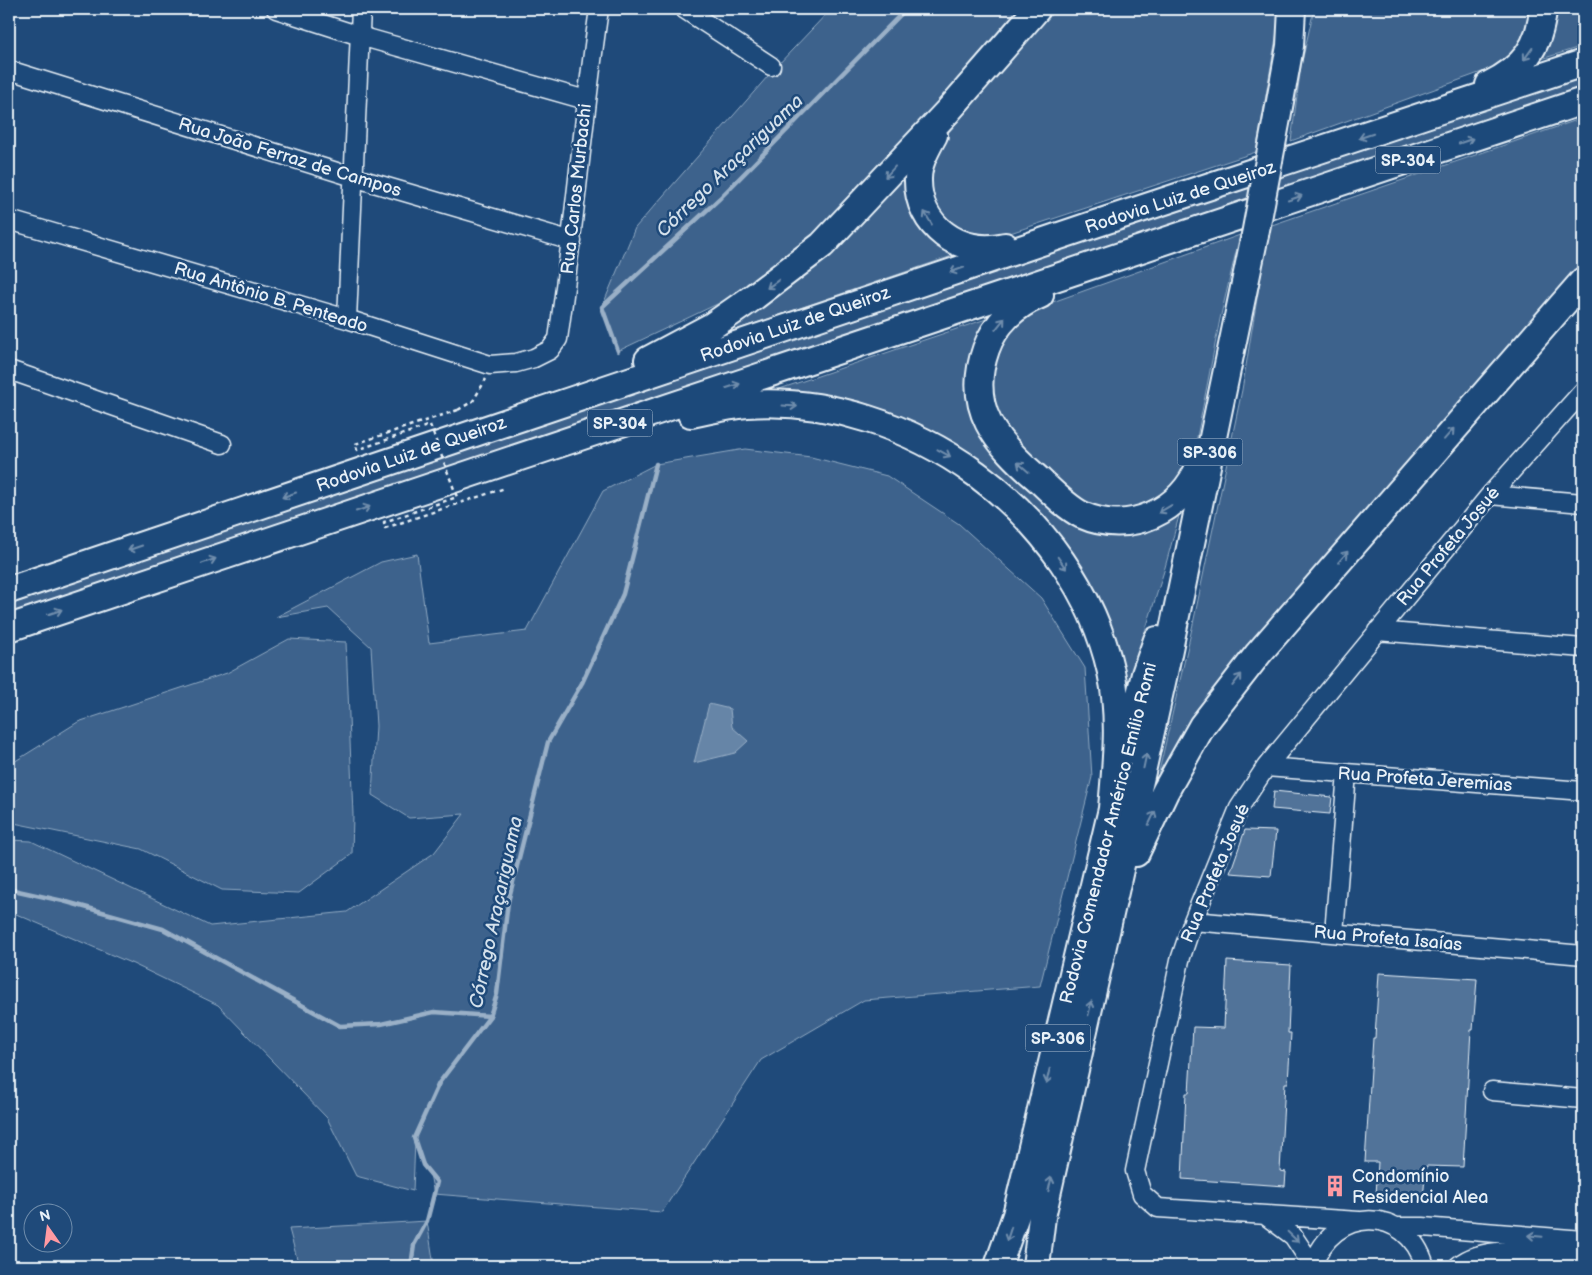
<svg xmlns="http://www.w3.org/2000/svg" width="1592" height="1275" font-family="'Balsamiq Sans',sans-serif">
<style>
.green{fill:#3c628c;stroke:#92aac2}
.water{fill:#6685a7;stroke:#9ab0c7}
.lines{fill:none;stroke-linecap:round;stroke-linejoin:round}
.stream{stroke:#9ab0c7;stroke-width:4.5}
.building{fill:#517399;stroke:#e8f1f8}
.minor-casing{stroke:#e8f1f8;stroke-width:21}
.highway-casing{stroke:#e8f1f8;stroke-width:30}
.path{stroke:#e8f1f8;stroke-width:2.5;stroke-dasharray:4 4;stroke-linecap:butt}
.minor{stroke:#1f4a7a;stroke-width:18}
.highway{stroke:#1f4a7a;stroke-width:26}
.highway-bridge-casing{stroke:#e8f1f8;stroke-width:30;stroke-linecap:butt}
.path-bridge{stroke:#e8f1f8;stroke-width:2.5;stroke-dasharray:4 4;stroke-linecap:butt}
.highway-bridge{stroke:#1f4a7a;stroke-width:26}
.oneway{stroke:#6f8dac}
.labels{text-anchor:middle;stroke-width:5;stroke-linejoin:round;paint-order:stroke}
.shield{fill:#1f4a7a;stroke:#acbfd2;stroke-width:1}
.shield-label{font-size:16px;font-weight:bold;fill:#e8f1f8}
.street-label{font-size:18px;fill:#e8f1f8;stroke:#1f4a7a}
.poi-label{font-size:18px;fill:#e8f1f8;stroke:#1f4a7a;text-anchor:start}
.water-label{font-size:19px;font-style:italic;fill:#d4e1ec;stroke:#1f4a7a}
</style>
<rect width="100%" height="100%" fill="#1f4a7a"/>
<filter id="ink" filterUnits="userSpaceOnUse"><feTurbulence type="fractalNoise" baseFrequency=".02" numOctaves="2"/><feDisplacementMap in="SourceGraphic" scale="10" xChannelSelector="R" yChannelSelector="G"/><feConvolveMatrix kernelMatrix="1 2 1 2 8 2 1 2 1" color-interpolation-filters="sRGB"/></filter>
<g filter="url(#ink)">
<path class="green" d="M831 9H1023L871 184 751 288 618 351 602 307 635 228 775 68Z
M1053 9H1281L1256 152 989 240 944 223 926 183 938 145Z
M1314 9H1533L1521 45 1501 65 1291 141 1301 66Z
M1550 9H1583V46L1532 62Z
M1583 71V91L9 618V601Z
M1583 118V264L1258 642 1151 806 1193 624 1242 390 1269 226Z
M904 173 955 255 709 339Z
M1240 235 1220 319 1190 473 1149 511 1091 512 1004 441 988 381 1006 330 1036 308Z
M998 315 970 385 1076 520 1182 505 1164 571 1123 702 1094 606 940 446 747 400Z
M745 449 811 457 887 476 959 524 1041 598 1085 668 1092 777 1040 986 864 1000 761 1060 662 1212 434 1194 430 1174 419 1154 415 1140 413 1191 356 1176 327 1118 218 1005 133 964 9 911V840L31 841 210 926 347 912 434 853 464 814 409 818 372 795 376 726 371 647 328 608 276 617 381 562 417 554 429 643 527 631 603 491 656 464Z
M289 639 346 642 353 815 352 854 299 893 222 890 141 849 9 822V765L78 722 227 673Z
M427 1221 434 1266H299L289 1229Z"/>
<path class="water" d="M709 704 730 709 732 727 748 741 735 753 694 763Z"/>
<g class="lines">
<path class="stream" d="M618 351 602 307 720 198 906 9
M9 889 63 901 163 929 340 1026 381 1024 434 1012 490 1016
M411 1266 414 1245 427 1221 437 1182 423 1165 414 1138 439 1083 490 1016 497 994 508 902 548 742 582 683 623 594 656 464"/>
</g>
<path class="building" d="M1274 791 1332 797 1330 814 1272 809Z
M1245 830 1276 831 1271 876 1230 873Z
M1227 961 1291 965 1288 1033H1291L1288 1083H1285L1280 1171 1286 1172 1285 1186 1182 1179 1186 1093H1189L1193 1027 1224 1028Z
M1379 973 1477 979 1473 1030H1471L1463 1167 1426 1166 1423 1199 1376 1195 1378 1162H1365L1373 1038H1375Z"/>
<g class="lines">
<g class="minor-casing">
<path id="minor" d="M276 9 360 36 586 100
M684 9 771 66
M9 70 353 177 572 241
M9 220 347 319 490 365 516 363 534 358 550 350 558 339C574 229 583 119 599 9
M347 319 361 9
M9 370 222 444
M1490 495 1583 503
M1377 631 1583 648
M1266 767 1583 791
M1193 921 1583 955
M1334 933 1347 773
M1492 1091 1583 1099
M1265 1215 1293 1236 1313 1266
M1359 1221 1158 1208 1142 1194 1135 1171 1180 960 1193 921 1239 808 1266 767 1490 495 1583 391
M1397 1227H1423L1583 1240
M1313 1266C1332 1206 1407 1204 1425 1266
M1458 1266C1487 1241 1547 1255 1583 1258"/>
</g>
<g class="highway-casing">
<path id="highway" d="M1489 85C1523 68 1540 47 1543 9
M1277 118 1290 46 1292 9
M934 135C927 148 918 163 918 179 917 226 960 257 1005 246
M1040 295C1015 305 995 324 986 349 965 408 996 443 1038 479 1051 491 1066 507 1082 515 1129 536 1183 511 1200 464
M648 360 712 326 755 296 822 245 948 111 1037 9
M691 414C709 410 728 406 747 404 909 393 1075 512 1111 672 1121 716 1116 763 1112 808
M9 590 1086 227 1583 63
M9 628 1583 101
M1126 751 1145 674 1157 640
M1136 853 1165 792 1202 726 1258 654 1583 281
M998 1266 1016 1215 1116 792
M1036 1266 1042 1217 1163 678 1255 235"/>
</g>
<path class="path" d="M458 410 473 401 486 379"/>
<use href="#minor" class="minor"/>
<use href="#highway" class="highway"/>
<g class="highway-bridge-casing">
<path id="highway-bridge" d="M1255 235 1277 118"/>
</g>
<path class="path-bridge" d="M458 410 355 444 357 450 430 425 457 497 384 522 385 528 505 488"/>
<use href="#highway-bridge" class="highway-bridge"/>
</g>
<defs><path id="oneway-shaft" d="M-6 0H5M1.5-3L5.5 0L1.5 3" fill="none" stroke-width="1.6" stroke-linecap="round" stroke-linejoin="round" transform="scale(1.25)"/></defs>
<g class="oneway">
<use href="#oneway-shaft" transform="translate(1528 54) rotate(126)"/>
<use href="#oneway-shaft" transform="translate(1366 136) rotate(162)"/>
<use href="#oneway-shaft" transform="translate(1466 141) rotate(-19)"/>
<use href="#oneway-shaft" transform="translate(890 172) rotate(132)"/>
<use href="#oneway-shaft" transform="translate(1295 198) rotate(-19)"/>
<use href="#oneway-shaft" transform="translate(928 218) rotate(-121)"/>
<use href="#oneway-shaft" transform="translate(957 270) rotate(161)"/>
<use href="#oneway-shaft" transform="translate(773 284) rotate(144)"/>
<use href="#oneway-shaft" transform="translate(1000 324) rotate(-51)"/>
<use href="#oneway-shaft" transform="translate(733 386) rotate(-18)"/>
<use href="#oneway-shaft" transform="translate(790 406) rotate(4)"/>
<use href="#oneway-shaft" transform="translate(1449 434) rotate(-49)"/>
<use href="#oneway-shaft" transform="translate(944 453) rotate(29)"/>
<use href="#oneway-shaft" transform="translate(1023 467) rotate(-139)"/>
<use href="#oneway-shaft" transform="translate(289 495) rotate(161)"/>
<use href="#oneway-shaft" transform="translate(363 509) rotate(-19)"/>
<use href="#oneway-shaft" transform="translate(1165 509) rotate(149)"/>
<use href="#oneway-shaft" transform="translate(135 548) rotate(161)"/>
<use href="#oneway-shaft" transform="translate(1343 557) rotate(-49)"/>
<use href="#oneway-shaft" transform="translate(209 561) rotate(-19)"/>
<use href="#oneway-shaft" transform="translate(1062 563) rotate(55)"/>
<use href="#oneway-shaft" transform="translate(55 612) rotate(-19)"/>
<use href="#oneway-shaft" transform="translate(1237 680) rotate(-52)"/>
<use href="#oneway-shaft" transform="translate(1145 761) rotate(-78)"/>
<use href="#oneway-shaft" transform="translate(1152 818) rotate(-64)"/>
<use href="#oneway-shaft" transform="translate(1090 1008) rotate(-77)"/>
<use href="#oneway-shaft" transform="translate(1048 1076) rotate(103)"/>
<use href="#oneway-shaft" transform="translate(1050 1184) rotate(-77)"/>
<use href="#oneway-shaft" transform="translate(1009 1234) rotate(108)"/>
<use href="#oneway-shaft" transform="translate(1535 1236) rotate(-175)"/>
<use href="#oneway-shaft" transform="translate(1293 1237) rotate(44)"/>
</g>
</g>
<defs>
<g id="building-bare" transform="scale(1.725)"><path d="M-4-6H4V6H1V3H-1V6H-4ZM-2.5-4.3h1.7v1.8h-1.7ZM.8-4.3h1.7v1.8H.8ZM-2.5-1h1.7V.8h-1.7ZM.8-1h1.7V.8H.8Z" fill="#ff9aa2" stroke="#1f4a7a" stroke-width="2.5" paint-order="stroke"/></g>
</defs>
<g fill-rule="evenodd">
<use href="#building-bare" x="1335" y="1186"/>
</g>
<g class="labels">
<g class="shield">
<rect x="1375.5" y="146.5" width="65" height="27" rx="4"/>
<rect x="587.5" y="409.5" width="65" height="27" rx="4"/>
<rect x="1177.5" y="438.5" width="65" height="27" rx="4"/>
<rect x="1025.5" y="1024.5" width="65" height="27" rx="4"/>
</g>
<g class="shield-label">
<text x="1408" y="166">SP-304</text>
<text x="620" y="429">SP-304</text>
<text x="1210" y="458">SP-306</text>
<text x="1058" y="1044">SP-306</text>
</g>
<g class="street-label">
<text transform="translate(290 157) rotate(17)" y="6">Rua João Ferraz de Campos</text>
<text transform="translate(576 189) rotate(-84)" y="6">Rua Carlos Murbachi</text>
<text transform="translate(1180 197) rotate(-18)" y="6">Rodovia Luiz de Queiroz</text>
<text transform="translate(271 297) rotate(17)" y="6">Rua Antônio B. Penteado</text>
<text transform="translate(795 324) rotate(-19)" y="6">Rodovia Luiz de Queiroz</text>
<text transform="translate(411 454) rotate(-19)" y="6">Rodovia Luiz de Queiroz</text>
<text transform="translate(1448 546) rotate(-50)" y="6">Rua Profeta Josué</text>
<text transform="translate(1425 779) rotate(4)" y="6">Rua Profeta Jeremias</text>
<text transform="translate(1108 833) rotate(-76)" y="6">Rodovia Comendador Américo Emílio Romi</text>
<text transform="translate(1215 873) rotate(-67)" y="6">Rua Profeta Josué</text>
<text transform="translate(1388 938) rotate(5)" y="6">Rua Profeta Isaías</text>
</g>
<g class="poi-label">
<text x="1352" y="1182">Condomínio<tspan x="1352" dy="21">Residencial Alea</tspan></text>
</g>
<g class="water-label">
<text transform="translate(729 165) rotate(-44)" y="7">Córrego Araçariguama</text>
<text transform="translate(495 912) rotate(-78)" y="7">Córrego Araçariguama</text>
</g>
</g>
<rect width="1592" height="1275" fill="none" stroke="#1f4a7a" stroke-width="30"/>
<rect x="15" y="15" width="1562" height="1245" fill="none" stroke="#e8f1f8" stroke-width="2" filter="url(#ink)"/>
<g transform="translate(48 1228) rotate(346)"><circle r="24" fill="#1f4a7a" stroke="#6f8dac"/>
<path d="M0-4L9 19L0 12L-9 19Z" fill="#ff9aa2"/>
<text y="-8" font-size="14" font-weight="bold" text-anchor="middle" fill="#e8f1f8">N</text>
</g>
</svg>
